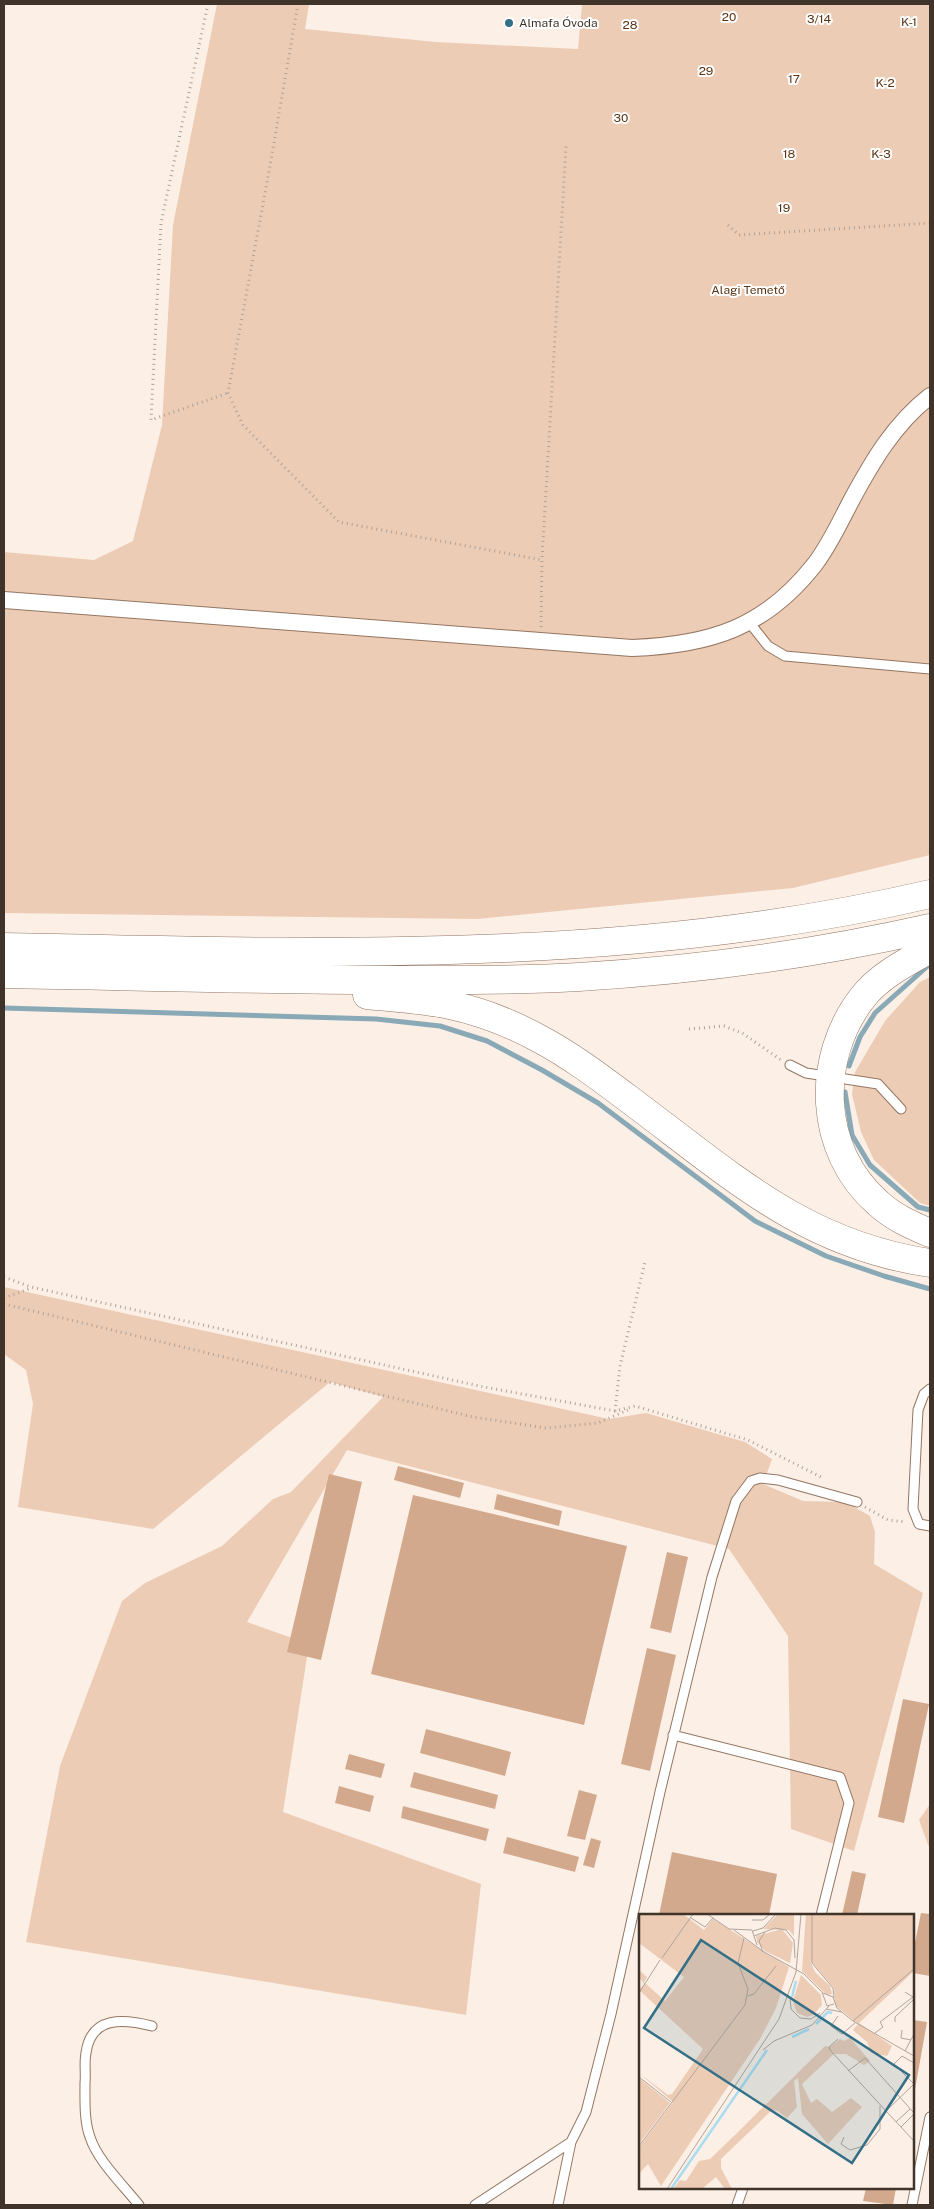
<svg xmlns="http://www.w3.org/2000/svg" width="934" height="2209" font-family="'Public Sans',sans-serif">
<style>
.green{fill:#edccb5}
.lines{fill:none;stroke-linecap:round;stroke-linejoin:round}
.stream{stroke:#88a9b5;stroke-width:5}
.building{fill:#d2a98d}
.lane-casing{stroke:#937662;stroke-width:11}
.street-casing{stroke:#937662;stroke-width:18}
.highway-casing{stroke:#937662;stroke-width:29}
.path{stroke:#afa299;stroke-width:3;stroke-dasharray:1 4;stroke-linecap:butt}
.lane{stroke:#fff;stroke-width:9}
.street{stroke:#fff;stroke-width:16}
.highway{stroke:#fff;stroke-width:28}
.poi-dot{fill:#336f86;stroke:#fff;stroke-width:2}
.labels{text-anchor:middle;stroke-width:4;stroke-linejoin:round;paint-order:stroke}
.park-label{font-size:12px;fill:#5b3313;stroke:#fff}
.poi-label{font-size:12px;fill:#3f332a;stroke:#fff;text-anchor:start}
.inset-river{fill:none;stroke:#a7dcf1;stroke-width:2.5}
.inset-road{fill:none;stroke:#b0a49b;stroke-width:1}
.view{fill:#336f86;fill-opacity:0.15;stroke:#336f86;stroke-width:2.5}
.inset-edge{fill:none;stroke:#3f332a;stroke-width:2.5}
</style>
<rect width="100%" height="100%" fill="#fcefe6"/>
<path class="green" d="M217 4H309L305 29 436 42 578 49 582 4H930V855L793 888 477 919 4 913V552L94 560 133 541 162 425 173 225Z
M930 977V1206L920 1203 874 1160 861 1132 852 1094 855 1072 885 1021 920 982Z
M4 1287 609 1419 646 1413 745 1442 772 1459 763 1484 803 1501 845 1502 870 1516 875 1532 874 1564 923 1593 854 1851 791 1829 788 1636 729 1549 347 1450 247 1622 309 1644 283 1812 481 1884 466 2015 26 1942 60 1766 122 1601 145 1583 222 1546 273 1499 291 1492 383 1397 330 1382 153 1529 18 1507 33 1404 26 1370 4 1354Z
M930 1804V1850L919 1820Z"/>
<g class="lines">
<path class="stream" d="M4 1008 376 1019 440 1026 487 1041 542 1070 598 1103 755 1221 826 1256 884 1276 930 1289
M849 1066 860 1037 875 1013 930 964
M845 1092 852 1135 870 1165 918 1207 930 1210"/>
</g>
<path class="building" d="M398 1466 464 1483 460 1498 394 1480Z
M329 1474 362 1482 321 1660 287 1652Z
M497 1494 562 1511 559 1526 494 1509Z
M413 1495 627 1546 584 1725 371 1674Z
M667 1552 688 1557 671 1633 650 1628Z
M647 1648 676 1655 650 1771 621 1764Z
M903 1699 929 1704 904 1823 878 1817Z
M426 1729 511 1752 505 1776 420 1753Z
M349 1754 385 1764 381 1778 345 1769Z
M414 1772 498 1795 495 1809 410 1787Z
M339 1786 374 1796 370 1812 335 1803Z
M579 1790 597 1795 585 1840 567 1836Z
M403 1806 489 1829 486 1841 401 1818Z
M507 1837 579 1857 575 1872 503 1853Z
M591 1838 601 1841 594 1868 583 1865Z
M672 1852 777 1874 769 1915H659Z
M852 1871 866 1874 857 1915H842Z
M921 1913 930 1914V1976L913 1973V1953Z
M913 2020 927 2022 914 2095H913Z
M866 2188H896L893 2205 863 2201Z"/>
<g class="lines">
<g class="lane-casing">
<path id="lane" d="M749 622 768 646 785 656 930 669
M790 1065 806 1073 878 1084 901 1109
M930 1389 924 1394 918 1410 913 1509 919 1524 930 1526
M673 1735 840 1777 849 1803 821 1915
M139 2205C124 2186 97 2160 90 2137 84 2121 85 2100 85 2083 86 2073 84 2062 86 2053 91 2015 125 2019 152 2026
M475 2205 571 2142
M558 2205 571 2142 586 2112 611 2014 660 1792 712 1577 736 1501 751 1481 760 1478 778 1480 857 1502
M737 2205 743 2188
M912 2205 930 2117"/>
</g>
<g class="street-casing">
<path id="street" d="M4 600 632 648C710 645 765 628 815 564 829 546 840 522 851 501 872 462 894 424 930 396"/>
</g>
<g class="highway-casing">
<path id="highway" d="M4 947C313 953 626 965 930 894
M930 949C907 962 879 976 863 997 815 1058 818 1151 878 1203 893 1217 911 1225 930 1233
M4 974C130 976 256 980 382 980 448 980 514 981 579 977 697 970 815 954 930 928
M367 995C395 998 423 999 450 1005 479 1011 512 1024 538 1038 574 1057 606 1082 638 1106 734 1178 807 1245 930 1263"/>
</g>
<path class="path" d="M208 4 161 223 151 420 228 393
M298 4 268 177 228 393 243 425 339 522 542 560
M728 225 739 235 930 223
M541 627 542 560 566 146
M689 1029 724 1026 742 1033 781 1060
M4 1277 31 1287 484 1387 615 1411 635 1406 748 1440 823 1478
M4 1298 31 1288
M4 1304 473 1417 546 1428 598 1423 628 1410
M615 1411 620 1366 645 1262
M865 1507 888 1520 906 1522"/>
<use href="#lane" class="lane"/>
<use href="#street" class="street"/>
<use href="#highway" class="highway"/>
</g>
<circle class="poi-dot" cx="509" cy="23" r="5"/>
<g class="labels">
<g class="park-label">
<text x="729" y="21">20</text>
<text x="819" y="23">3/14</text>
<text x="909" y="26">K-1</text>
<text x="630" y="29">28</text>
<text x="706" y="75">29</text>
<text x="794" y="83">17</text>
<text x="885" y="87">K-2</text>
<text x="621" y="122">30</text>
<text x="789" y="158">18</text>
<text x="881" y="158">K-3</text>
<text x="784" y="212">19</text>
<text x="748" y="294">Alagi Temető</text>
</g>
<g class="poi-label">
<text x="519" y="27">Almafa Óvoda</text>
</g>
</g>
<g transform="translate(639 1914)">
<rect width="275" height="275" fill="#fcefe6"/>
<path d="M44 0 65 16 74 5 150 53 137 94 121 125 22 272 9 250 0 260V233L34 188 0 159 29 181 33 180 64 135 0 76 5 70 0 63V56L8 63 5 68 26 87 45 63 0 29V1ZM139 0H155V22L150 16 124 15ZM167 0H275V57L220 109 253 132 248 142 232 139 228 128 214 116 219 110 196 91 195 74 171 46 176 58 191 72 193 80 188 81 163 57ZM143 15 154 29 151 49 126 37 118 28 117 22ZM162 61 182 81 183 91 174 101 168 103 158 99 154 87ZM211 124 231 147 225 151 207 140H195L163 170 172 189 178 185 193 198 212 184 223 193 189 230 163 200 159 164 155 167 158 193 148 204 139 197 133 196 82 245V254L93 275H86L77 263 63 275H34L41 266 47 267 60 247 71 245 96 221 186 132 191 133 201 125 205 127ZM0 164 31 189 0 230Z" fill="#edccb5"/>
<path class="inset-river" d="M153 83 157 67M177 110 189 98 193 99M153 123 170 115M32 275 128 136"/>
<path class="inset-road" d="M68 0 90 15 113 16 118 31M173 0V49L194 74 195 84M52 4 66 13 74 4M113 6H124L131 0M95 16 125 38 165 60 183 78 188 92 195 90M114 17 124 14 137 0M115 22 136 14 147 16 155 26 156 44M124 38 120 27 126 18M23 44 54 0M0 79 21 46M184 79 194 83 198 94 214 107 275 142M109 82 115 80 137 52M151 83 152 95 161 104 172 105 181 99M187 95 203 98M199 102 192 112 203 120 216 109M214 107 275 55M256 108V103L275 85M263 116 262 124 272 126M236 119 244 113 241 108 274 83 266 78M199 125 190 133 191 136 247 197M124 136 135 127 173 111 190 92M266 137 275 120M275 149 263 142 255 150 275 170M209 157 226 144 275 199M0 163 32 188M275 170 247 197 275 227M257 208 271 195M262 213 275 200M205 223 202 230 211 236 228 231 241 215V192M0 232 106 91 109 75 99 49 105 24M28 275 140 105 157 58 162 0"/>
<path class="view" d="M62 26 270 161 213 249 5 114Z"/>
<rect width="275" height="275" class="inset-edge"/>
</g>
<rect width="934" height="2209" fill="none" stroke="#3f332a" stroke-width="10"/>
</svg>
